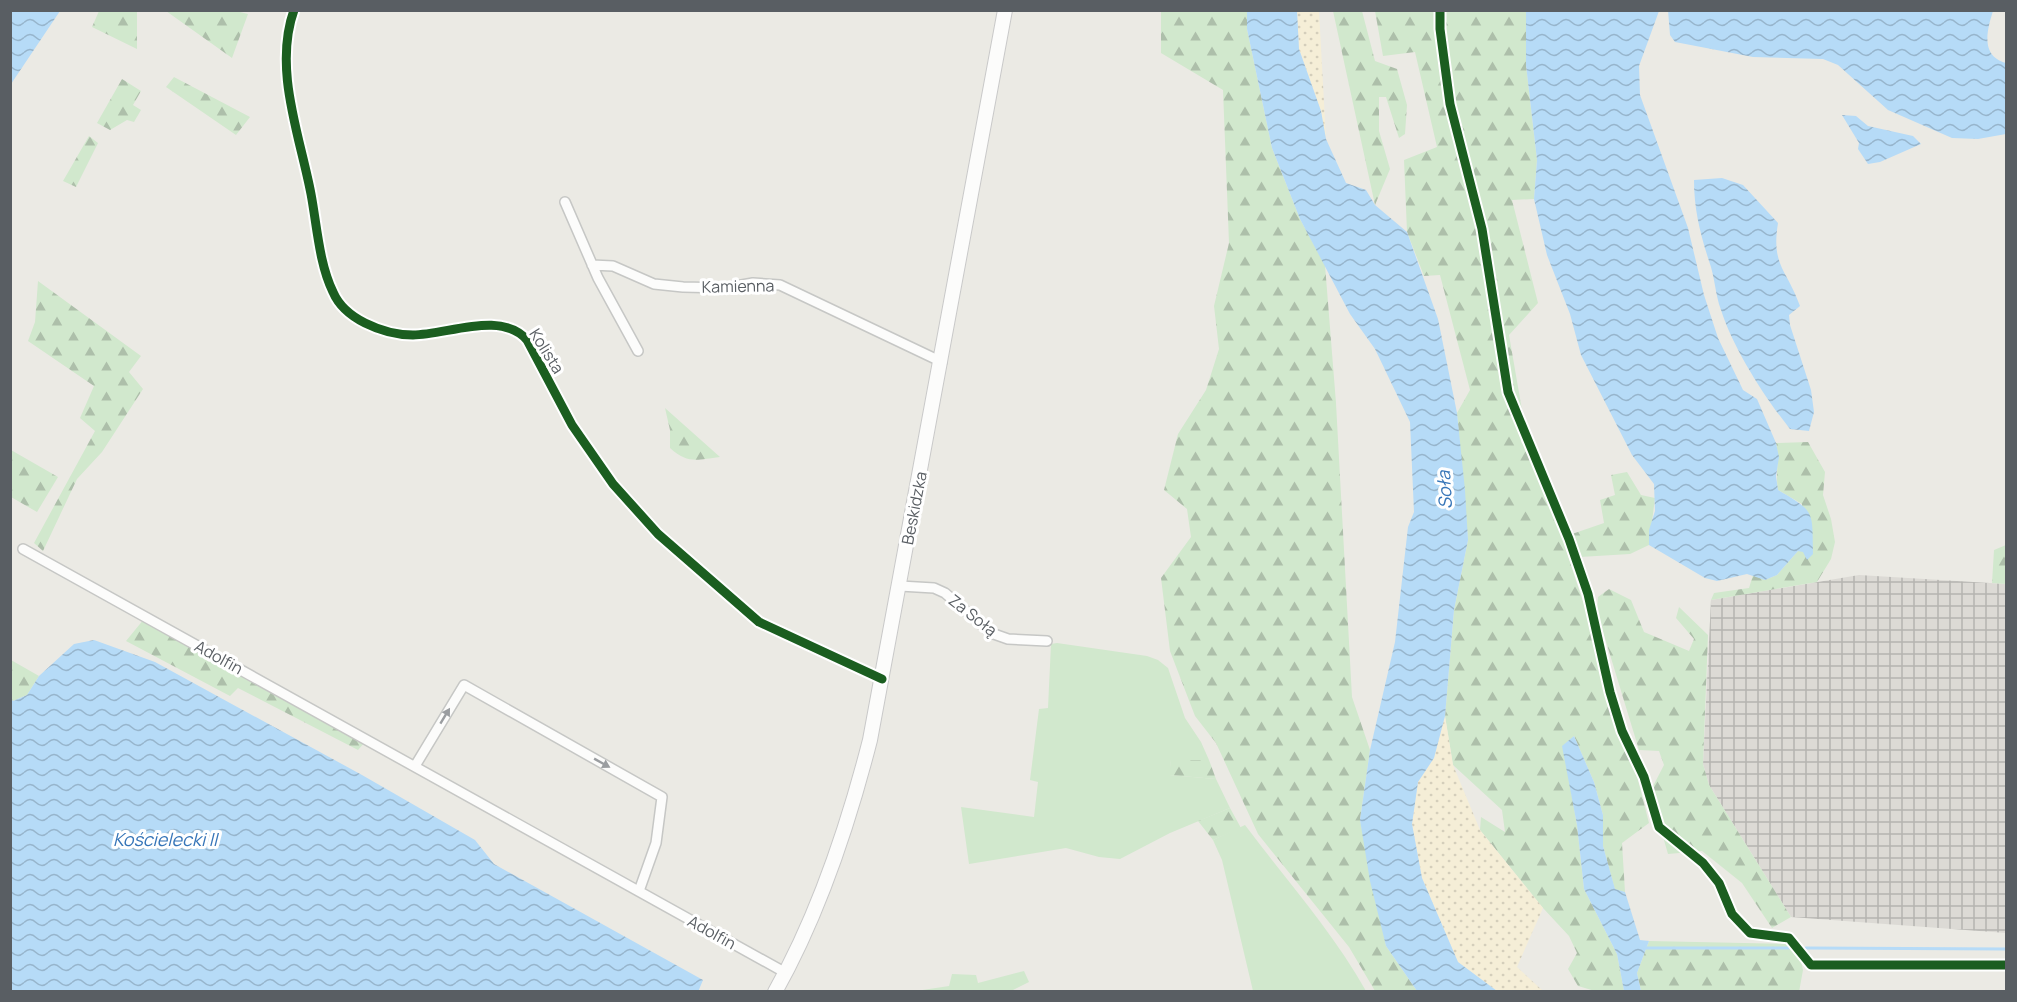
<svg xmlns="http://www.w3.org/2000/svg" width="2017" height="1002" font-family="Manrope,sans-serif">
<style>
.industrial{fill:url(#industrial-grid)}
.green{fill:#d1e8cd}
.forest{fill:url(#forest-firs)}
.sand{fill:url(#sand-dots)}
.water{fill:url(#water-waves)}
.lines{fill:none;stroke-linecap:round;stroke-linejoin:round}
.stream{stroke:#b6dbf7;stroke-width:3}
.minor-casing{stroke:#c6c7c5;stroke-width:12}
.secondary-casing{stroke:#c9c9c9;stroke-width:16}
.minor{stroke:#fcfcfb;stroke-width:9}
.secondary{stroke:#fcfcfb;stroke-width:14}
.cycleway-casing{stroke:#fff;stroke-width:13}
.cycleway{stroke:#1b5e20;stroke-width:9}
.oneway{fill:#9a9da0}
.labels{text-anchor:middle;stroke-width:6;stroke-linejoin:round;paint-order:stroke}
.street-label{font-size:16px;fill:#595e63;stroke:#fff}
.water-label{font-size:18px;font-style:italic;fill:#3675b8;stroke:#fff}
</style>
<defs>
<pattern id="industrial-grid" width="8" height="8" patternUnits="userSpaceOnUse" patternTransform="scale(1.5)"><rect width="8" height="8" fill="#dcdad5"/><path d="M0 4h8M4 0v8" fill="none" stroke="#b5b4b0"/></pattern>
<pattern id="forest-firs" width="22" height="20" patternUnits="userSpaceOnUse" patternTransform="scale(1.5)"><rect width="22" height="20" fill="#d1e8cd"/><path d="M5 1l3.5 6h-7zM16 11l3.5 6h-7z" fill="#adbfaa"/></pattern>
<pattern id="sand-dots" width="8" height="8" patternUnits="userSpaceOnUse" patternTransform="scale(1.5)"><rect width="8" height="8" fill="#f5eed7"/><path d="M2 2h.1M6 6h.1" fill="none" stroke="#d4cebb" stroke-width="1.8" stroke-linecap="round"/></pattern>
<pattern id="water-waves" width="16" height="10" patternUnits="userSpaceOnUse" patternTransform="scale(1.5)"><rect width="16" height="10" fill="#b6dbf7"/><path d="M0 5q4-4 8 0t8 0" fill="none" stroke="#97b5cc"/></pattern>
</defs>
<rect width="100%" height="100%" fill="#ebeae4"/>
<path class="industrial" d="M1859 575 2006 584V933L1791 917 1709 785 1703 764 1711 600Z"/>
<path class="green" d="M1057 643 1147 656 1158 660 1168 668 1185 718 1201 742 1209 760H1171L1170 775 1216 779 1230 808 1170 833 1120 859 1099 857 1066 848 969 864 961 807 1034 817 1038 782 1030 780 1039 709 1048 708 1051 644Z
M1245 825C1286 880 1333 932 1366 991H1253L1222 860 1213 840Z
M1024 971 1029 982 1011 991H916L949 986 952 974 976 975 978 983Z"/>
<path class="forest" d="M99 11H137V49L92 27Z
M236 11 248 14 232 58 166 11Z
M1161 11H1247V29L1272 148 1300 219 1325 265 1336 403 1352 697 1370 750 1360 820 1386 946 1417 991H1375L1349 947 1258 834 1216 743 1195 716 1170 651 1161 578 1191 537 1187 509 1164 490 1178 434 1206 390 1219 349 1214 306 1229 243 1223 90 1161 53Z
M1333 11H1362L1375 61 1397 69 1407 105 1405 134 1399 138 1386 97H1379V131L1390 169 1375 205Z
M1375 11H1526V65L1537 160 1534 199 1512 200 1538 303 1509 335 1522 410 1521 442 1537 462 1625 729 1649 823 1622 843 1625 892 1615 890 1603 846V815L1594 782 1574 736 1563 746 1577 825 1584 889 1617 954 1624 991H1595L1578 986 1568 969 1577 953 1569 936 1543 908 1480 830 1481 817 1505 832 1502 810 1453 765 1445 716 1454 610 1468 540 1457 413 1470 390 1440 275 1424 276 1407 232 1404 160 1437 147 1415 52 1383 56Z
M174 77 250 117 236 135 166 87Z
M122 79 141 91 133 105 141 110 134 122 127 120 110 130 97 123Z
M89 136 98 143 76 187 63 181Z
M38 281 141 356 129 372 143 389 102 452 77 479 43 551 34 543 95 431 80 418 94 386 28 341 35 322Z
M665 408 720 457C696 460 688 464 670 448V430Z
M1808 442 1825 472 1823 495 1831 519 1835 542 1831 559 1817 582 1711 600 1714 593 1749 588 1753 575 1765 580 1777 575 1798 551H1803L1802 504 1778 490C1775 473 1780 459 1776 443Z
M11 450 58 477 37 512 11 497Z
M1627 472 1641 495 1655 498 1649 545 1630 554 1580 557 1572 534 1604 523 1600 500 1615 495 1611 475Z
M2006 545V584L1992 583 1994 550Z
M1609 589 1631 600 1644 632 1689 651 1694 639 1676 618 1679 607 1708 635 1703 764 1709 785 1791 917 1772 928 1742 883 1702 851 1668 854 1650 792 1664 765 1659 751 1639 750 1597 612 1598 597Z
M144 619 365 742 358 750 238 688 230 696 126 641Z
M11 660 39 676 27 695 13 701 11 699Z
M1171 760H1209L1216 779 1169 775Z
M1230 808 1241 828 1213 840 1198 821Z
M1649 941 1797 944 1803 970 1799 992 1641 991 1637 973Z"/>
<path class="sand" d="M1297 11H1319L1326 139 1321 111 1299 49Z
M1445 716 1453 765 1480 830 1543 908 1517 967 1543 991H1497L1458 962 1422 878 1412 824 1418 782 1434 758Z"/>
<path class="water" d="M11 10 60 11 11 84 10 11Z
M1668 10 1993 11C1987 30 1980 56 2006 63V134L1978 139 1952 138 1888 110 1838 65 1823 59 1753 57 1675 42 1670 35Z
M1247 11H1297L1299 49 1321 111 1326 139 1346 183 1366 190 1375 205 1407 232 1438 319 1457 413 1465 490 1468 540 1454 610 1445 716 1434 758 1418 782 1412 824 1422 878 1458 962 1497 991H1417L1386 946 1370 881 1360 820 1370 750 1395 642 1408 527 1414 512 1410 422 1375 349 1350 314 1300 219 1272 148 1247 29Z
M1526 11H1659L1639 66 1640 95 1688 228 1704 295 1718 338 1743 390 1757 399 1776 443 1779 457 1776 476 1778 490C1816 512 1812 511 1813 554L1807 560 1803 552 1798 551 1777 575 1765 580 1747 574 1717 581 1705 578 1649 545V530L1655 511 1654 484 1632 455 1581 355 1570 314 1547 255 1534 199 1537 160 1526 65Z
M1842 115 1856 116 1868 126 1913 136 1921 144 1880 162 1868 164 1858 149 1859 143Z
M1722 178 1743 185 1778 223C1771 266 1787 269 1800 306L1789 315 1790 325 1811 390 1814 412 1809 431 1790 429C1765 398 1733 348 1721 310 1715 294 1715 277 1709 261 1700 233 1694 209 1694 180Z
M94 640 155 662 362 775 475 840 494 864 703 980 698 992 11 991V699L13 701 27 695 39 676 74 644Z
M1574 736 1594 782 1603 815V846L1615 889 1625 892 1640 940 1649 941 1637 973 1641 991H1624L1617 954 1584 889 1577 825 1562 746Z"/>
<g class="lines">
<path class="stream" d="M1645 948H1790
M1806 948 2006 949"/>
<g class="minor-casing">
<path id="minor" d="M294 10C273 69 300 136 311 194 317 226 319 263 333 292 339 306 351 316 365 323 379 330 397 335 413 335 447 335 501 310 527 340L572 425 613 484 658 534 759 622 882 679
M565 202 598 278 638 351
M592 265 613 266 654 284 683 287 725 288 753 283 780 285 942 362
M23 549 786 973
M900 586 934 588 945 593 991 633 1008 639 1047 641
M415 766 464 685 662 797 656 843 639 891"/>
</g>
<g class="secondary-casing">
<path id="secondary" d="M775 992C819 914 848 826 870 740L1005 10"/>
</g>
<use href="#minor" class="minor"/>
<use href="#secondary" class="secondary"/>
<g class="cycleway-casing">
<path id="cycleway" d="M294 10C273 69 300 136 311 194 317 226 319 263 333 292 339 306 351 316 365 323 379 330 397 335 413 335 447 335 501 310 527 340L572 425 613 484 658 534 759 622 882 679
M1440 10V29L1450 104 1482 229 1508 392 1569 539 1588 594 1610 692 1622 731 1644 777 1659 827 1703 863 1719 883 1732 914 1750 933 1789 938 1811 965H2006"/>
</g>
<use href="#cycleway" class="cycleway"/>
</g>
<defs><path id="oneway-solid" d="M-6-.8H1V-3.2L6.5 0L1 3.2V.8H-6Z" transform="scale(1.5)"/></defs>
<g class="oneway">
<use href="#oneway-solid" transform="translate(445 716) rotate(-59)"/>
<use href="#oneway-solid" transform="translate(602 763) rotate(29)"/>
</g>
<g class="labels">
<g class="street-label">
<text transform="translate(738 286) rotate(-1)" y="6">Kamienna</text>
<text transform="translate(547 351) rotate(58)" y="6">Kolista</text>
<text transform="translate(914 508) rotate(-79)" y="6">Beskidzka</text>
<text transform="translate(973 615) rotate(38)" y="6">Za Sołą</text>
<text transform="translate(219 657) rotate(29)" y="6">Adolfin</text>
<text transform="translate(712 932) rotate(29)" y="6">Adolfin</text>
</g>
<g class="water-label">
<text transform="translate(1445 490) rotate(-93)" y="6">Soła</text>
<text x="165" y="846">Kościelecki II</text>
</g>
</g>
<rect width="2017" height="1002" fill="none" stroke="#595e63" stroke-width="24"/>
</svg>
